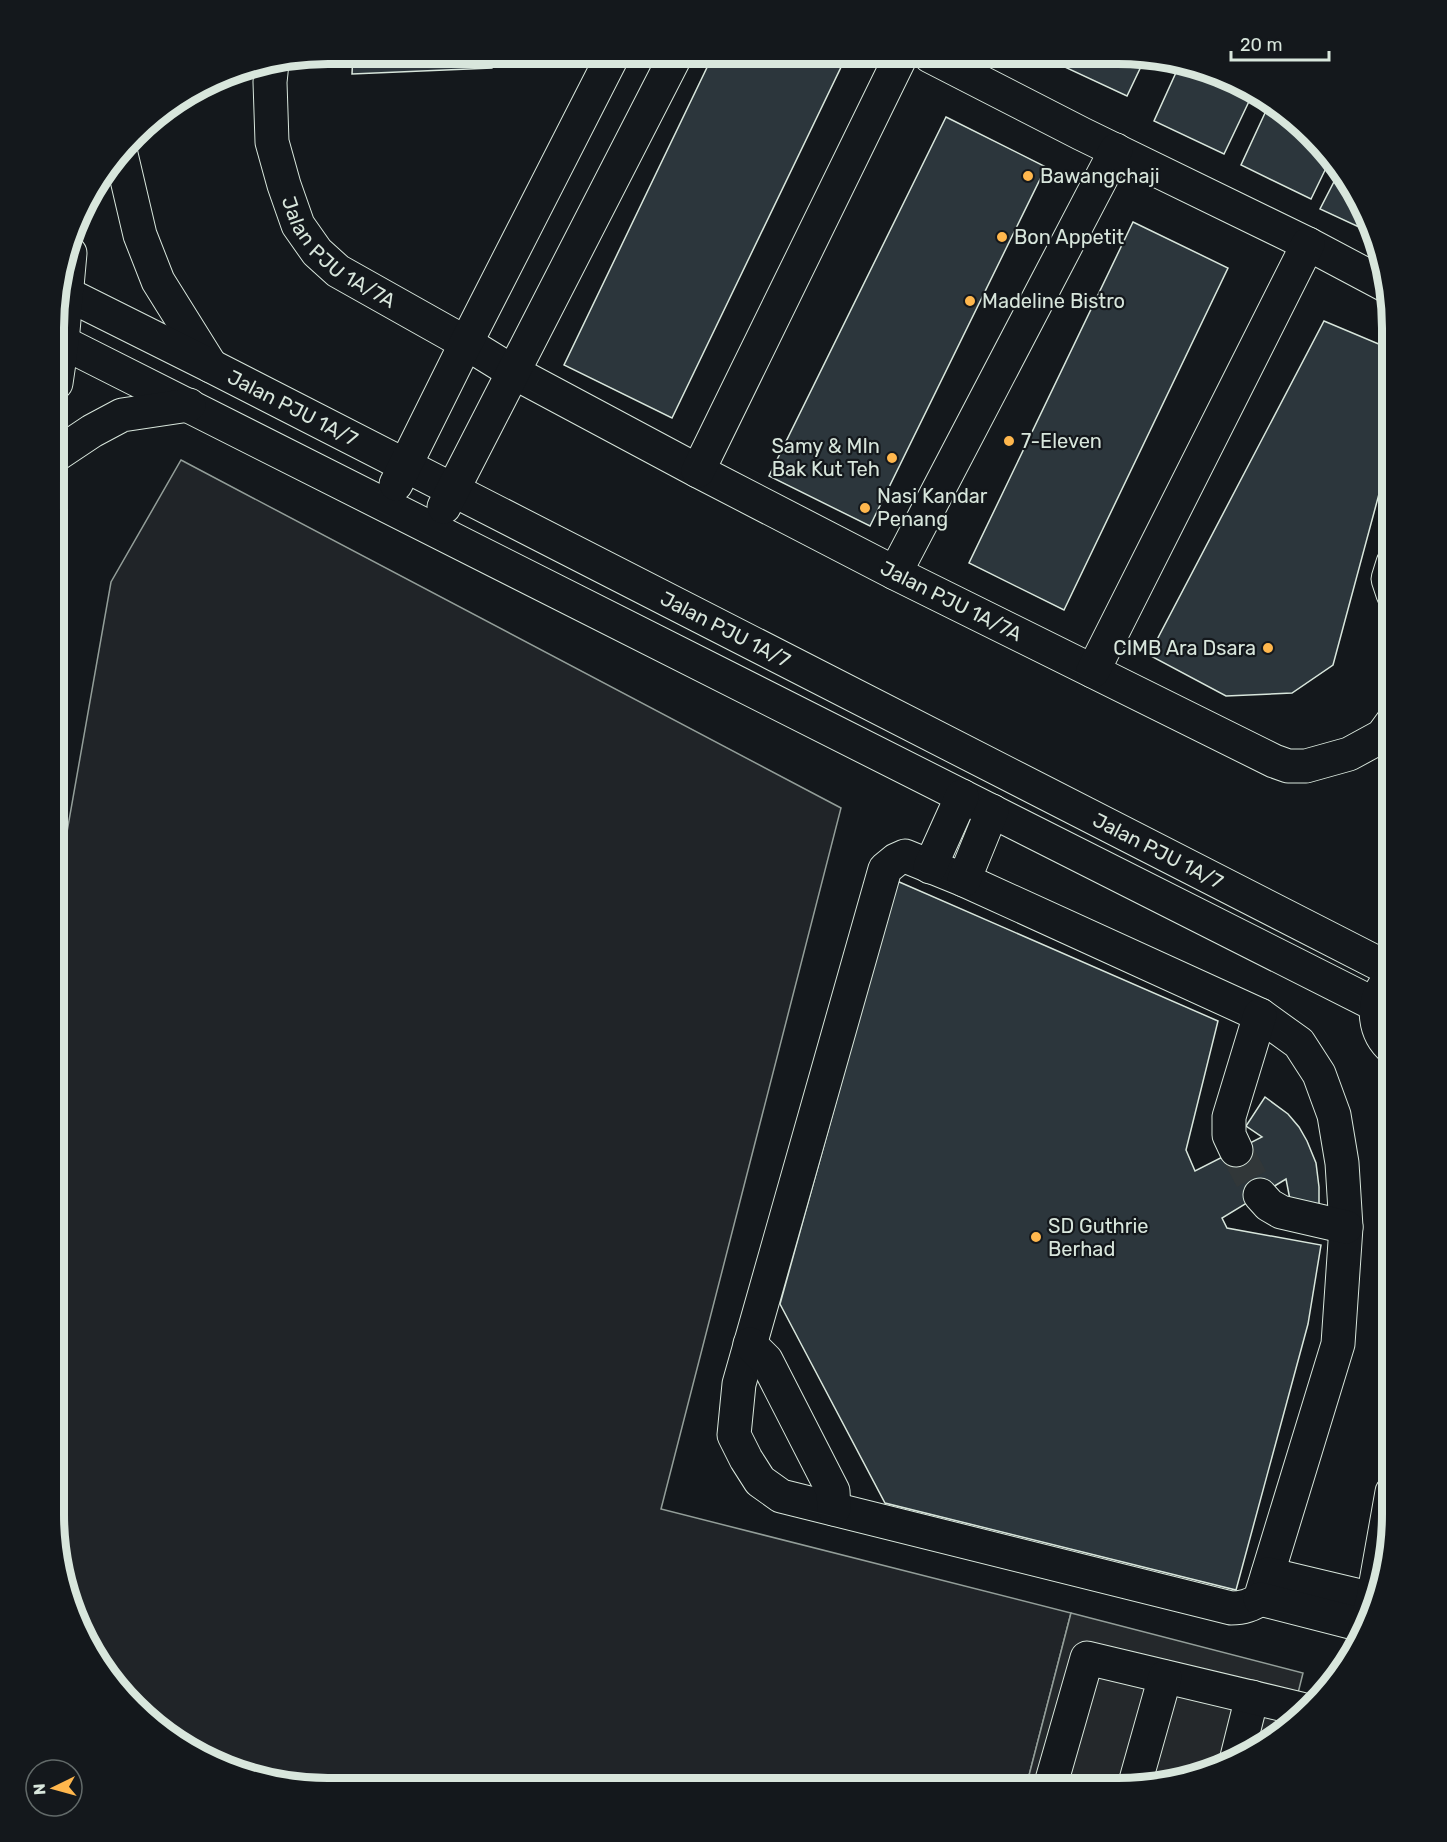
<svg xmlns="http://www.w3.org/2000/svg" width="1447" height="1842" font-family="Rubik,sans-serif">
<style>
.green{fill:#202428;stroke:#939e99;stroke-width:1.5}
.parking{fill:#24282b;stroke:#939e99;stroke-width:1.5}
.building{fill:#2c363c;stroke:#d8e6dc;stroke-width:1.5}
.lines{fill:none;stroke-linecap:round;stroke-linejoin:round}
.minor-tunnel{stroke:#313739;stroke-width:33;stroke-dasharray:33 16;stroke-linecap:butt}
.minor-casing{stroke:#d8e6dc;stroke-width:35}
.minor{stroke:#14181c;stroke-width:33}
.poi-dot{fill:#ffb74d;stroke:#14181c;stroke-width:2}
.labels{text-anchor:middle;stroke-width:4.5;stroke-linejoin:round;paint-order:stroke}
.poi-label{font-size:20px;fill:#d8e6dc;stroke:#14181c;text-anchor:start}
.street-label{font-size:20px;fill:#d8e6dc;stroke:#14181c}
.rim{fill:none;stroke:#d8e6dc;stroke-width:8}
</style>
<rect width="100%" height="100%" fill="#14181c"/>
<path class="green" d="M181 460 841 808 661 1509 1071 1613 1026 1787H310L240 1774 176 1742 91 1651 63 1585 54 1514 55 900 111 582Z"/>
<path class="parking" d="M1071 1613 1303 1673 1292 1717 1256 1751 1136 1787H1026Z"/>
<path class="building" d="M353 54H499L492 68 352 74Z
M713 55H828L843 63 672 418 564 365Z
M1059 56H1146L1127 96 1056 63Z
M1179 66 1253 93 1224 154 1154 121Z
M1271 100 1329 162 1311 199 1241 165Z
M946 117 1046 167 870 526 769 476Z
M1339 172 1356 191 1374 234 1320 209Z
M1133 222 1228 268 1064 610 969 563Z
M1324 321 1393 350V442L1333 665 1292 693 1226 696 1149 655Z
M897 881 1218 1021 1186 1150 1195 1171 1262 1137 1246 1126 1265 1097 1288 1114 1299 1127 1307 1141 1316 1163 1319 1187V1212L1292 1210 1286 1179 1222 1218 1227 1228 1321 1245 1308 1324 1236 1590 885 1503 780 1304Z"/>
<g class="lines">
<path class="minor-tunnel" d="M1236 1150 1260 1195"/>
<g class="minor-casing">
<g id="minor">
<path d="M930 56 1082 134 1308 244 1387 286"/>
<path id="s1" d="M272 63 270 82 272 142 284 185 298 225 317 252 338 271 466 343 513 372 698 471 895 573 1274 761 1288 766H1306L1349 754 1382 736 1393 721"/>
<path d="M121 154 140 235 158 281 211 366"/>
<path id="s2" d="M57 289 211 366 1393 971"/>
<path d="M56 339 1376 1005"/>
<path d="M56 383 62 342 70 253"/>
<path d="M56 455 92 431 122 415 189 405"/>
<path d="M698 471 901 56"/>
<path d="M396 484 466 343 613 55"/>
<path d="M444 507 676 55"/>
<path d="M895 573 1116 150"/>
<path d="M1393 594 1388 579 1393 563"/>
<path d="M1093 671 1308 244"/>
<path d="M905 856 964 880 1260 1015 1299 1043 1319 1074 1334 1115 1342 1163 1346 1227 1338 1344 1260 1599C1251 1606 1241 1608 1231 1608L781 1496 760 1481 746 1459 734 1435 739 1384 885 869 896 860Z"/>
<path d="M930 867 962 796"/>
<path d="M964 880 992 811"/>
<path d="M1385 985C1371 1005 1374 1033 1393 1049"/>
<path d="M1236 1150 1229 1135V1117L1260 1015"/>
<path d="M1260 1195 1269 1205 1281 1212 1346 1227"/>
<path d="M750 1344 766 1360 833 1491 834 1509"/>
<path d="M1268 1574 1373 1599"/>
<path d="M1260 1599 1366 1626"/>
<path d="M1365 1629 1373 1599 1392 1492"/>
<path d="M1237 1757 1252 1697"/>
<path d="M1050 1787 1087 1658 1301 1709"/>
<path d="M1134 1787 1165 1677"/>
</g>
</g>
<use href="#minor" class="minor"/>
</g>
<g class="poi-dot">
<circle cx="1028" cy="176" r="6"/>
<circle cx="1002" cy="237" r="6"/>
<circle cx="970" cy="301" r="6"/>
<circle cx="1009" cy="441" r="6"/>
<circle cx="892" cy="458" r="6"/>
<circle cx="865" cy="508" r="6"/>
<circle cx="1268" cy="648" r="6"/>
<circle cx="1036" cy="1237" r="6"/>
</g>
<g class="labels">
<g class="poi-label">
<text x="1040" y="183">Bawangchaji</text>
<text x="1014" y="244">Bon Appetit</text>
<text x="982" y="308">Madeline Bistro</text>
<text x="1021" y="448">7-Eleven</text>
<text x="880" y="453" text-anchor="end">Samy &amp; MIn<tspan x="880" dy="23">Bak Kut Teh</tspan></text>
<text x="877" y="503">Nasi Kandar<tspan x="877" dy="23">Penang</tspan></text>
<text x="1256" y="655" text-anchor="end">CIMB Ara Dsara</text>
<text x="1048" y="1233">SD Guthrie<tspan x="1048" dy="23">Berhad</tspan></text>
</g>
<g class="street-label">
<text dy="7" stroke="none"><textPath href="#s1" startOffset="214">Jalan PJU 1A/7A</textPath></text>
<text dy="7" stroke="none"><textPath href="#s2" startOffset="264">Jalan PJU 1A/7</textPath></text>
<text dy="7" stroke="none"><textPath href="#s1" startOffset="924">Jalan PJU 1A/7A</textPath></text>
<text dy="7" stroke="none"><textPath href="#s2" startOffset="750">Jalan PJU 1A/7</textPath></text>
<text dy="7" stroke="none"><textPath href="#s2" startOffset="1236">Jalan PJU 1A/7</textPath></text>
</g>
</g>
<path d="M0 0H1447V1842H0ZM328 64H1118A264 264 0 0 1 1382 328V1514A264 264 0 0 1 1118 1778H328A264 264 0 0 1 64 1514V328A264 264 0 0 1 328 64Z" fill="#14181c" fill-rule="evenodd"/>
<path class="rim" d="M328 64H1118A264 264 0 0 1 1382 328V1514A264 264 0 0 1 1118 1778H328A264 264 0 0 1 64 1514V328A264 264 0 0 1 328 64Z"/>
<g transform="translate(54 1788) rotate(265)"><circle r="28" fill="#14181c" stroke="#626a69" stroke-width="1.5"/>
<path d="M0-4.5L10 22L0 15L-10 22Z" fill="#ffb74d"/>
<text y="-9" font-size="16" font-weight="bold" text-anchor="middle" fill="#d8e6dc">N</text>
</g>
<path d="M1231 51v9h98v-9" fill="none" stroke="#d8e6dc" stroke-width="3"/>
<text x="1240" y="51" font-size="18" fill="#d8e6dc" stroke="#14181c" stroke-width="4.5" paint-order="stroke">20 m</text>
</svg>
